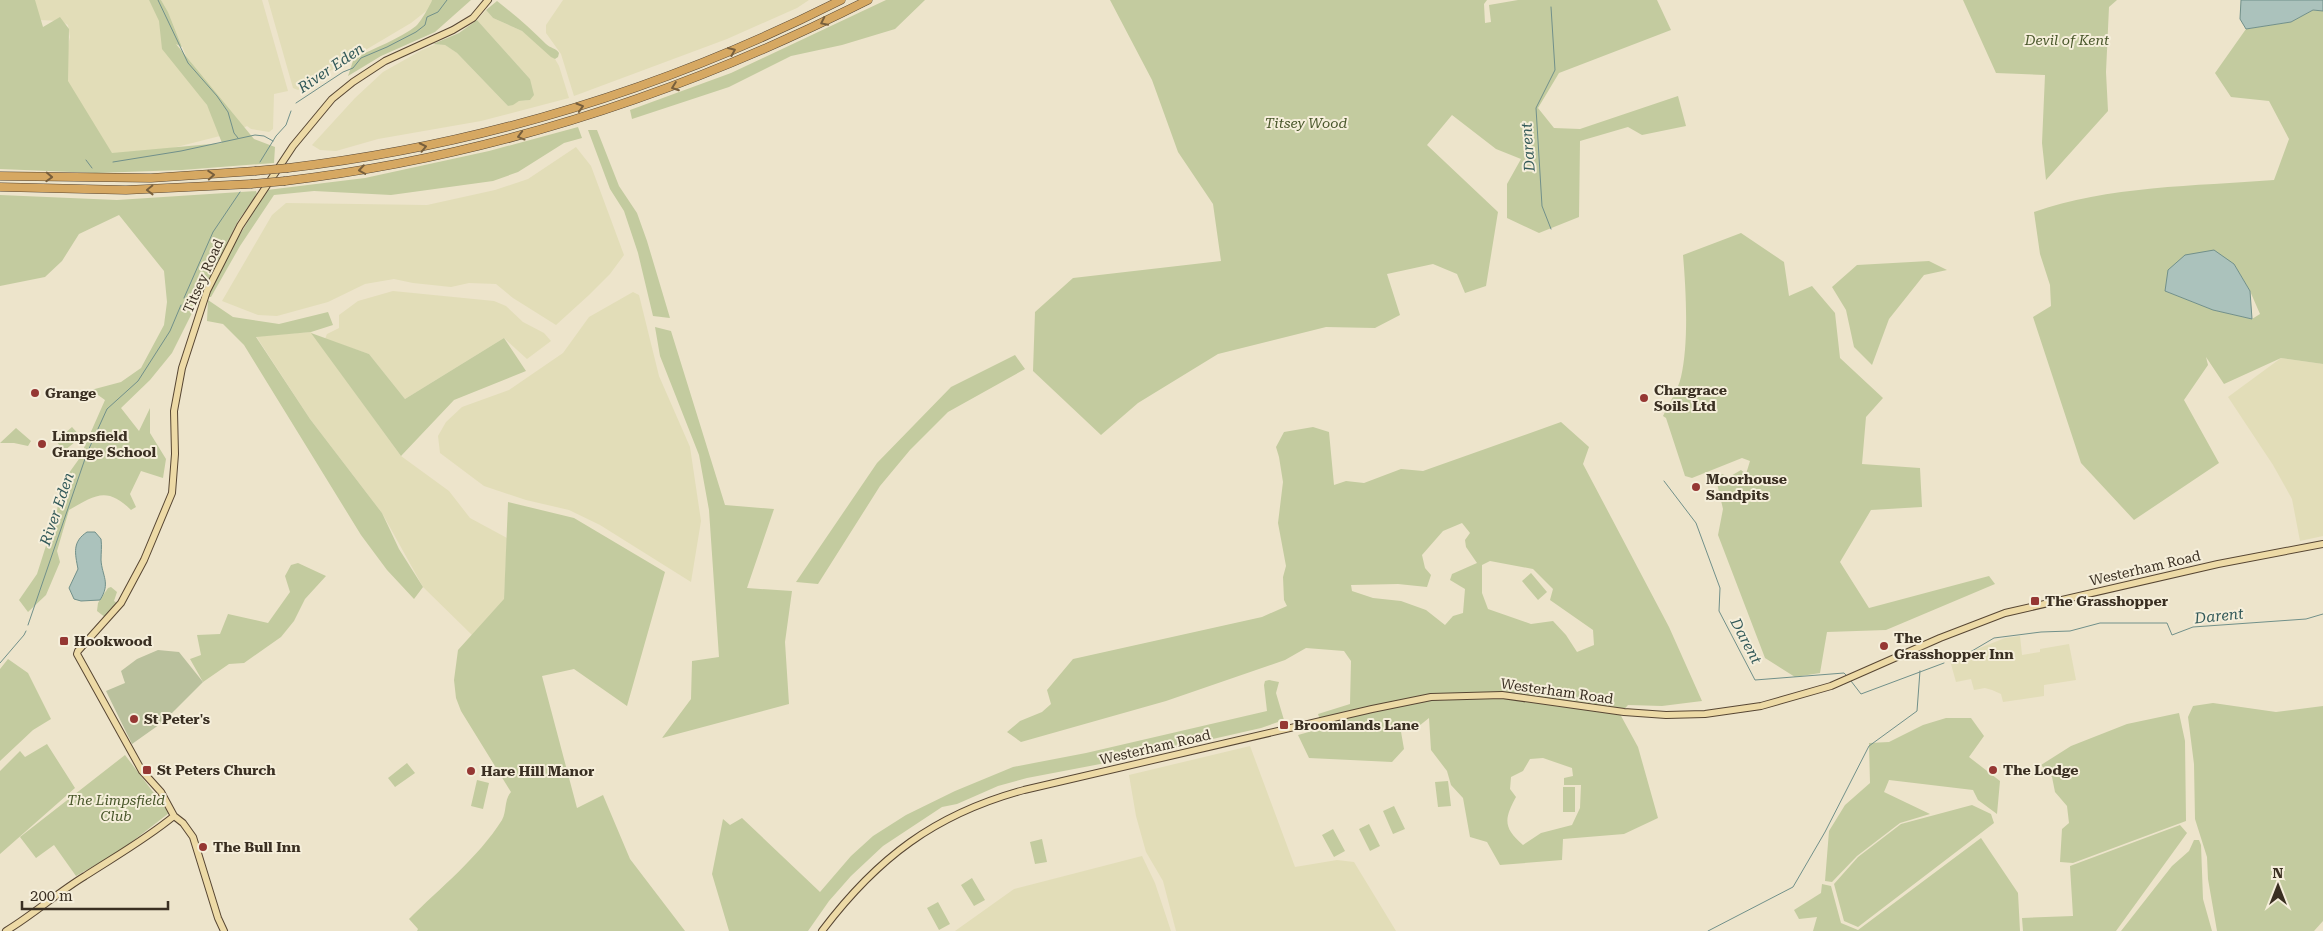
<svg xmlns="http://www.w3.org/2000/svg" width="2323" height="931" font-family="'Roboto Serif',serif">
<style>
.farmland{fill:#e2ddb8}
.green{fill:#c3cb9f;fill-rule:evenodd}
.cemetery{fill:#bac19d}
.water{fill:#abc2bc;stroke:#71908a}
.lines{fill:none;stroke-linecap:round;stroke-linejoin:round}
.stream{stroke:#71908a;stroke-width:1}
.major-casing{stroke:#574633;stroke-width:8}
.highway-casing{stroke:#574633;stroke-width:9}
.major{stroke:#eddaa6;stroke-width:6}
.highway{stroke:#d6a862;stroke-width:8}
.highway-bridge-casing{stroke:#574633;stroke-width:9;stroke-linecap:butt}
.highway-bridge{stroke:#d6a862;stroke-width:8}
.oneway{stroke:#785f3c}
.poi-dot{fill:#953733;stroke:#f5eeda;stroke-width:2}
.labels{text-anchor:middle;stroke-width:4;stroke-linejoin:round;paint-order:stroke}
.park-label{font-size:14px;font-style:italic;fill:#48562a;stroke:#f5eeda}
.street-label{font-size:14px;fill:#3a2f22;stroke:#f5eeda}
.poi-label{font-size:14px;font-weight:bold;fill:#3a2f22;stroke:#f5eeda;text-anchor:start}
.water-label{font-size:15px;font-style:italic;fill:#325959;stroke:#f5eeda}
</style>
<rect width="100%" height="100%" fill="#ede4cb"/>
<path class="farmland" d="M33 0H149L172 44 224 135 153 153 112 156 65 78 67 50 70 37 68 25 61 21 39 20Z
M161 0H262L288 91 274 94 273 129 269 132 251 129 247 126 241 129 239 122 186 56 168 12Z
M268 0H432L430 8 411 23 298 90 293 88Z
M563 0H809L797 8 727 39 574 96 561 54 546 33V25Z
M486 10 493 18 522 31 555 59 559 66 569 98 481 121 378 139 336 151 320 150 312 145 355 98 383 72 422 50 436 44 445 45 457 53 508 106 519 101 530 100V79L477 20Z
M576 147 591 166 624 255 610 274 589 295 556 325 513 298 496 284 469 283 451 287 413 283 394 279 365 284 328 302 277 316 258 315 222 301 272 215 286 203 427 205 495 190 528 179Z
M393 291 494 301 506 306 523 322 544 333 551 341 527 359 504 338 405 399 369 354 325 339 327 334 339 328V315L358 301Z
M633 292 639 295 659 376 690 447 701 521 691 582 600 525 569 510 526 500 484 486 440 453 438 436 446 422 462 407 509 390 563 353 589 317Z
M311 332 401 456 449 491 470 518 507 538 504 600 472 635 423 587 382 513 310 419 256 336Z
M2281 358 2323 364V536L2300 541 2292 499 2273 465 2228 397Z
M2020 636 2022 655 2040 652V649L2069 644 2076 680 2044 685V696L2003 702 2001 694 1992 690 1985 688 1974 690 1971 679 1956 682 1949 657H1962L1967 653 2005 638Z
M1250 746 1295 867 1337 860 1354 862 1396 931H1176L1163 881 1146 852 1136 816 1129 775Z
M1142 856 1155 883 1171 931H955L1014 889Z"/>
<path class="green" d="M0 0H35L43 27 60 17 69 29 68 81 112 153 222 143 207 105 162 49 159 21 149 0H161L168 12 182 47 176 44 254 139 275 147 274 163 182 170 96 173 0 169Z
M432 0H471L435 32 381 56 348 76 354 58C373 49 401 38 416 26 420 23 431 4 432 0Z
M886 0H925L895 29 842 45 791 56 729 87 632 119 630 110 731 73Z
M1110 0H1487L1484 4 1485 23 1491 22 1489 5 1518 0H1657L1671 30 1559 73 1538 108 1554 128 1580 129 1678 96 1686 126 1642 135 1628 127 1580 141 1579 217 1539 233 1507 218V184L1521 159 1496 149 1452 115 1427 145 1498 212 1486 286 1465 293 1457 274 1433 264 1387 274 1400 315 1375 328 1326 327 1218 354 1138 403 1101 435 1033 371 1035 312 1073 278 1221 261 1213 204 1178 152 1152 80Z
M1963 0H2117L2109 7 2106 72 2108 111 2046 180 2042 143 2045 75 1996 73Z
M497 1C515 15 531 29 546 44 550 48 556 48 559 53L558 57 555 59 551 57 522 31 493 18 486 10Z
M2313 10 2323 11V364L2281 358 2224 384 2206 357 2208 365 2184 400 2219 463 2134 520 2081 463 2033 317 2051 306 2050 285 2040 254 2034 212C2106 186 2197 186 2274 180L2289 139 2269 101 2231 97 2215 73 2246 29 2291 22ZM2234 264 2250 291 2260 314 2252 319 2213 310 2165 291Z
M477 20 530 79 534 95 530 100 519 101 513 105 508 106 457 53 445 45 433 44 459 33Z
M578 127 582 138 564 143 518 172 493 181 391 195 314 191 274 195 240 246 211 297H207L233 246 267 190 365 178 489 151Z
M588 130H597L619 186 637 213 647 241 670 318 653 316 638 253 624 211 610 189Z
M256 191 257 194 238 221 172 353 150 380 121 408 139 431 150 408V433L166 459 163 478 141 471 130 494 136 507 131 510C107 486 95 495 69 510L57 551 60 562 46 595 28 612 19 600 37 574 57 511 61 484 79 459 105 400 91 390 121 382 141 368 164 325 167 302 164 271 119 215 79 234 62 261 45 277 0 286V195L117 200Z
M1741 233 1784 262 1789 296 1812 286 1835 313 1840 358 1883 398 1866 417 1862 464 1920 468 1922 507 1871 510 1840 562 1869 608 1989 576 1995 584 1886 630 1827 632 1820 673 1795 677 1765 658 1718 535 1723 509 1716 479 1722 474 1729 477 1741 470 1746 474 1750 461 1742 458 1692 478 1685 476 1666 418 1663 416C1669 403 1678 390 1681 377 1689 343 1686 290 1683 255Z
M1929 261 1947 270 1924 275 1889 319 1872 365 1854 347 1846 310 1832 287 1857 265Z
M208 300 233 317 279 324 328 312 333 325 311 332 256 337 310 419 382 513 399 549 423 587 414 599 387 570 361 535 244 345 223 324 207 321Z
M655 327 671 331 725 505 774 509 747 588 792 591 785 642 789 704 662 738 691 699 692 661 719 657 709 510 699 455 660 356Z
M311 333 369 354 405 399 504 338 526 371 454 400 401 456Z
M1015 355 1025 369 948 412 910 450 880 486 818 584 796 582 877 463 951 387Z
M1561 422 1589 447 1583 464 1669 627 1702 701 1662 706 1628 705 1620 714 1638 747 1658 818 1624 834 1563 839 1562 860 1500 865 1487 842 1470 837 1463 798 1451 785 1447 771 1431 750 1429 718 1419 726H1400L1404 749 1392 762 1309 758 1298 735 1323 728 1318 714 1350 704 1351 661 1344 651 1306 648 1285 660 1166 701 1021 742 1007 732 1020 721 1042 712 1051 704 1047 690 1073 659 1262 617 1287 606 1284 600 1283 577 1286 566 1278 523 1283 482 1279 457 1276 447 1284 432 1313 427 1329 432 1334 485 1346 481 1364 483 1401 469 1423 471ZM1462 523 1470 533 1465 540 1466 547 1477 563 1452 574 1450 580 1465 589 1463 613 1453 616 1445 625 1426 610 1401 601 1373 598 1352 591 1351 585 1398 584 1427 587 1431 575 1425 568 1422 555 1443 531ZM1490 561 1533 569 1553 589 1550 600 1593 630 1594 645 1577 652 1566 635 1553 621 1531 624 1488 609 1482 593V565ZM1543 758 1572 768 1573 776 1564 778V785H1581L1580 808 1572 825 1541 833 1523 845C1503 828 1504 819 1516 797L1510 789 1511 777 1523 771 1530 759Z
M72 427 81 437 64 451 56 441Z
M16 428 31 441 28 446 14 443H0Z
M508 502 574 518 665 572 627 706 574 669 542 676 577 808 603 795 630 859 685 931H417L418 929 409 919C440 888 478 858 502 820 507 811 504 800 511 792L461 711 456 698 454 680 458 650 504 599Z
M298 563 326 576 305 599 294 621 281 637 244 663 229 664 203 682 190 659 201 655 197 635 220 634 228 614 268 623 290 592 285 576 291 565Z
M1531 573 1547 592 1538 600 1522 581Z
M111 587 117 592 114 601 119 604 106 618 97 611 98 603 108 588Z
M8 659 28 673 51 719 33 730 0 761V669Z
M1269 680 1279 682 1276 693 1284 720 1261 728 1116 761 1027 778 998 786 957 804 942 807 883 846 851 876 829 901 808 931H729L712 874 723 819 730 825 742 818 820 892 851 856 873 836 906 815 955 791 1013 767 1086 753 1267 711 1264 685 1265 681Z
M2213 703 2276 712 2323 706V921L2314 931H2217L2208 879 2207 857 2195 819 2194 764 2188 717 2193 706Z
M2179 713 2185 741 2186 821 2073 863 2060 862 2062 829 2069 823 2067 806 2055 792 2052 777 2041 765 2071 746 2127 724Z
M1946 718H1971L1984 736 1969 757 2000 781 1997 814 1978 800 1973 790 1889 780 1884 792 1930 814 1900 823 1857 856 1832 882 1825 881 1829 831 1845 805 1870 783 1869 743 1889 742 1923 725Z
M47 744 75 788 0 854V771L20 751 25 757Z
M125 755 169 813 120 851 76 876 54 845 36 858 20 837Z
M407 763 415 773 395 787 388 778Z
M477 780 489 783 483 809 471 806Z
M1448 781 1451 806 1438 807 1435 782Z
M1563 787H1575V812H1563Z
M1972 805 1991 814 1994 823 1858 927 1844 921 1834 884 1858 857 1901 824Z
M1394 806 1405 829 1393 834 1383 811Z
M1369 824 1380 846 1370 851 1359 829Z
M2180 825 2187 833 2116 931H2023L2022 918 2073 916 2070 866Z
M1333 829 1345 851 1334 857 1322 835Z
M1981 838 2018 893 2020 931H1813L1817 917 1799 919 1794 910 1821 893 1822 884 1831 886 1841 923 1858 930Z
M1042 839 1047 862 1035 864 1030 842Z
M2194 840H2199L2201 845 2203 899 2212 931H2121L2172 866 2189 851Z
M972 878 985 900 974 906 961 885Z
M938 902 950 924 939 930 927 908Z"/>
<path class="cemetery" d="M158 650 179 652 203 682 163 722 132 744 106 691 125 683 121 671 137 659Z"/>
<path class="water" d="M2241 0H2323V11L2313 10 2291 22 2246 29 2240 19Z
M2214 250 2234 264 2250 291 2252 319 2213 310 2165 291 2168 270 2185 255Z
M87 532H95L101 539C102 546 101 553 101 560 102 576 111 583 100 600L81 601 74 599 69 588 78 569C75 553 72 542 87 532Z"/>
<g class="lines">
<path class="stream" d="M158 0 188 63 217 96 228 112 234 133 238 138
M1551 7 1555 70 1536 108 1542 206 1551 229
M296 103 343 72 353 68 361 58 387 47 416 32 425 25 427 17 438 12 447 0
M86 160 92 168
M113 162 181 151 255 135 264 136 273 141
M260 162 276 136 286 125 291 111
M184 298 213 232 240 192
M1664 481 1696 523 1720 588 1719 611 1755 680 1844 673 1847 676
M28 625 87 453 107 409 138 381 170 331 181 305
M1952 660 1960 658 1994 638 2041 632 2070 631 2100 623H2167L2172 635 2193 627 2306 619 2323 614
M0 663 24 635 26 631
M1851 681 1861 694 1944 663
M1708 931 1793 887 1825 832 1869 746 1917 711 1920 671"/>
<g class="major-casing">
<path id="major" d="M6 931C34 914 57 893 85 876 116 856 146 839 174 816
M224 931 218 918 193 837 183 823 174 816 161 792 142 771 77 654 78 651 121 603 144 560 172 493 175 454 174 411 182 368 207 291 240 226 293 146 332 99 353 82 385 61 453 30 473 18 488 0
M822 931C877 858 935 814 1024 790L1372 709 1431 697 1502 695 1624 712 1666 715 1705 714 1761 706 1831 686 1940 638 2005 613 2218 564 2323 544"/>
</g>
<g class="highway-casing">
<path id="highway" d="M288 168C482 145 667 88 841 0
M0 176 151 178 255 171
M285 181C490 157 684 93 868 0
M0 187 126 190 251 184"/>
</g>
<use href="#major" class="major"/>
<use href="#highway" class="highway"/>
<g class="highway-bridge-casing">
<path id="highway-bridge" d="M255 171 288 168
M251 184 285 181"/>
</g>
<use href="#highway-bridge" class="highway-bridge"/>
</g>
<defs><path id="oneway-chevron" d="M-2-3.5L2.5 0L-2 3.5" fill="none" stroke-width="1.6" stroke-linecap="round" stroke-linejoin="round" transform="scale(1.25)"/></defs>
<g class="oneway">
<use href="#oneway-chevron" transform="translate(824 22) rotate(154)"/>
<use href="#oneway-chevron" transform="translate(732 51) rotate(-23)"/>
<use href="#oneway-chevron" transform="translate(675 87) rotate(160)"/>
<use href="#oneway-chevron" transform="translate(580 107) rotate(-17)"/>
<use href="#oneway-chevron" transform="translate(521 136) rotate(165)"/>
<use href="#oneway-chevron" transform="translate(423 147) rotate(-12)"/>
<use href="#oneway-chevron" transform="translate(362 170) rotate(171)"/>
<use href="#oneway-chevron" transform="translate(211 175) rotate(-4)"/>
<use href="#oneway-chevron" transform="translate(49 177) rotate(2)"/>
<use href="#oneway-chevron" transform="translate(150 190) rotate(179)"/>
</g>
<g class="poi-dot">
<circle cx="35" cy="393" r="5"/>
<circle cx="1644" cy="398" r="5"/>
<circle cx="42" cy="444" r="5"/>
<circle cx="1696" cy="487" r="5"/>
<rect x="2030" y="596" width="10" height="10" rx="2.5"/>
<rect x="59" y="636" width="10" height="10" rx="2.5"/>
<circle cx="1884" cy="646" r="5"/>
<circle cx="134" cy="719" r="5"/>
<rect x="1279" y="720" width="10" height="10" rx="2.5"/>
<rect x="142" y="765" width="10" height="10" rx="2.5"/>
<circle cx="1993" cy="770" r="5"/>
<circle cx="471" cy="771" r="5"/>
<circle cx="203" cy="847" r="5"/>
</g>
<g class="labels">
<g class="park-label">
<text x="2067" y="45">Devil of Kent</text>
<text x="1306" y="128">Titsey Wood</text>
<text x="116" y="805">The Limpsfield<tspan x="116" dy="16">Club</tspan></text>
</g>
<g class="street-label">
<text transform="translate(203 276) rotate(-66)" y="5">Titsey Road</text>
<text transform="translate(2145 568) rotate(-13)" y="5">Westerham Road</text>
<text transform="translate(1557 691) rotate(8)" y="5">Westerham Road</text>
<text transform="translate(1155 747) rotate(-13)" y="5">Westerham Road</text>
</g>
<g class="poi-label">
<text x="1654" y="395">Chargrace<tspan x="1654" dy="16">Soils Ltd</tspan></text>
<text x="45" y="398">Grange</text>
<text x="52" y="441">Limpsfield<tspan x="52" dy="16">Grange School</tspan></text>
<text x="1706" y="484">Moorhouse<tspan x="1706" dy="16">Sandpits</tspan></text>
<text x="2045" y="606">The Grasshopper</text>
<text x="1894" y="643">The<tspan x="1894" dy="16">Grasshopper Inn</tspan></text>
<text x="74" y="646">Hookwood</text>
<text x="144" y="724">St Peter's</text>
<text x="1294" y="730">Broomlands Lane</text>
<text x="157" y="775">St Peters Church</text>
<text x="2003" y="775">The Lodge</text>
<text x="481" y="776">Hare Hill Manor</text>
<text x="213" y="852">The Bull Inn</text>
</g>
<g class="water-label">
<text transform="translate(331 68) rotate(-34)" y="5">River Eden</text>
<text transform="translate(1528 147) rotate(-94)" y="5">Darent</text>
<text transform="translate(57 509) rotate(-71)" y="5">River Eden</text>
<text transform="translate(2219 616) rotate(-6)" y="5">Darent</text>
<text transform="translate(1746 641) rotate(62)" y="5">Darent</text>
</g>
</g>
<g transform="translate(2278 886)" stroke="#f5eeda" stroke-width="4" paint-order="stroke">
<path d="M0-4L9 19L0 12L-9 19Z" fill="#3a2f22"/>
<text y="-8" font-size="14" font-weight="bold" text-anchor="middle" fill="#3a2f22">N</text>
</g>
<path d="M22 901v8h146v-8" fill="none" stroke="#3a2f22" stroke-width="2.5"/>
<text x="30" y="901" font-size="15" fill="#3a2f22" stroke="#f5eeda" stroke-width="4" paint-order="stroke">200 m</text>
</svg>
